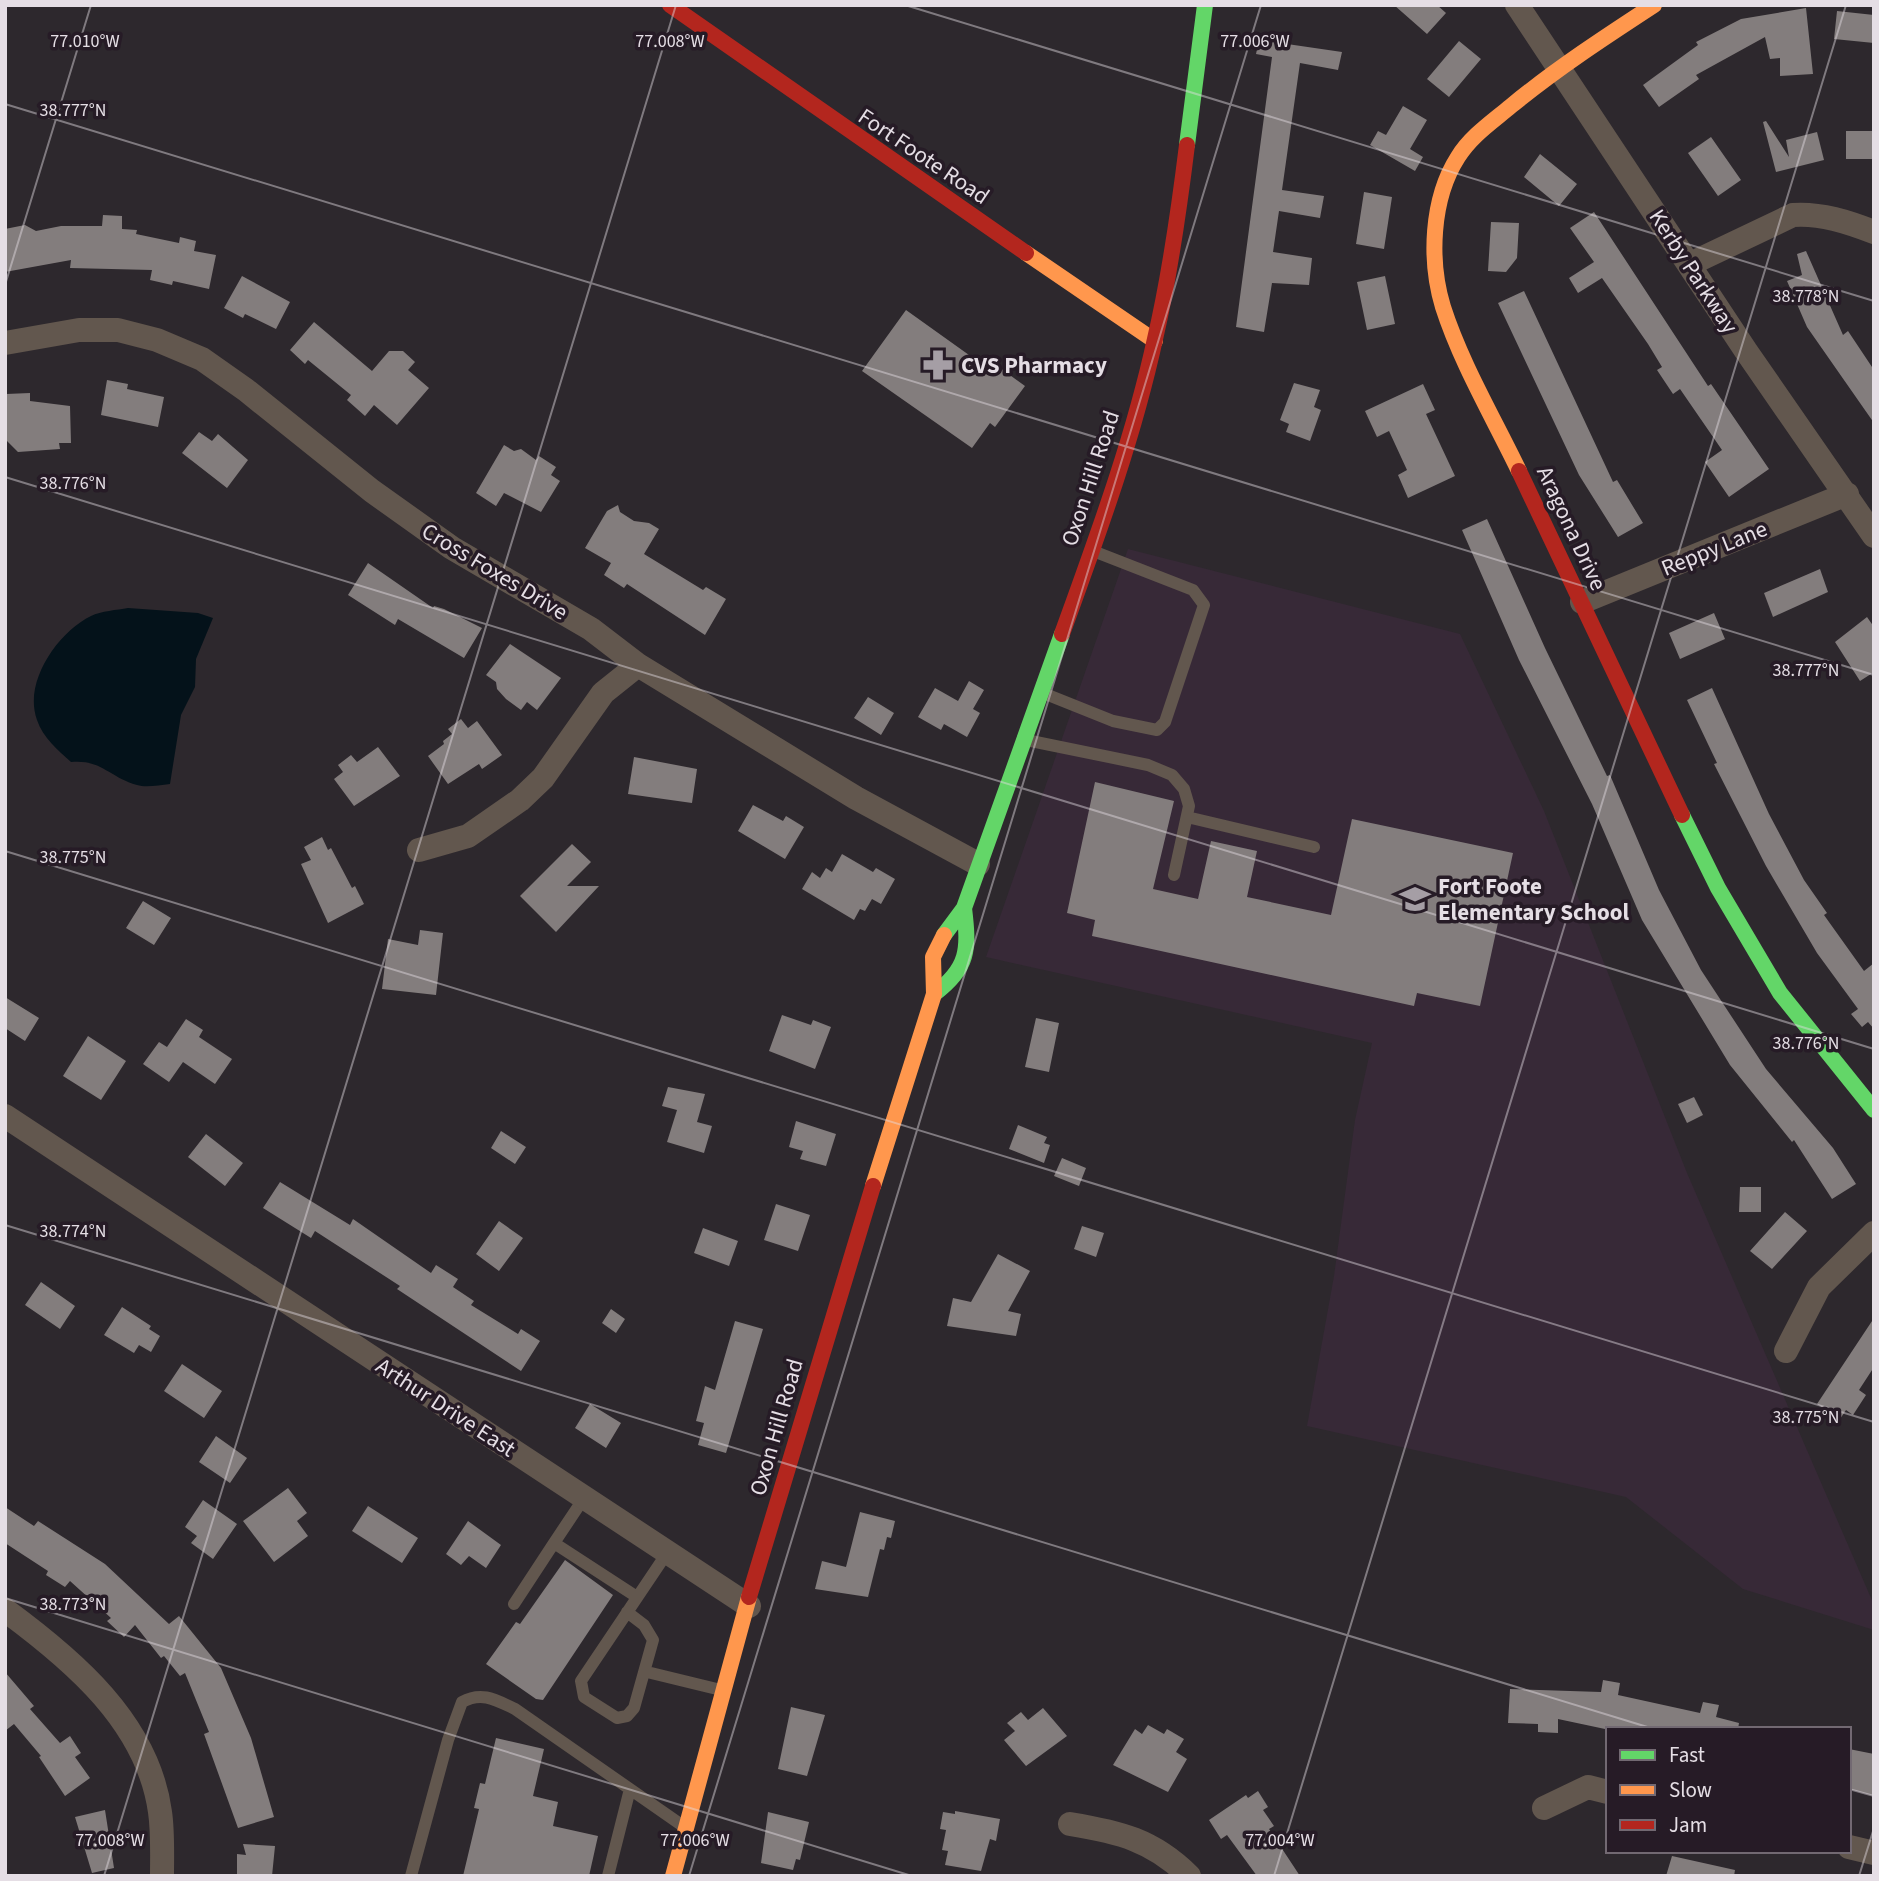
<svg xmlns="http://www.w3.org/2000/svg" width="1879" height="1881" font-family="'Source Sans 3',sans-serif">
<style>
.built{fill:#372937}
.water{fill:#04121a}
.building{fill:#837d7d}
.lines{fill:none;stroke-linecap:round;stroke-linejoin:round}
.lane{stroke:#62574e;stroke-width:12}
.street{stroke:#62574e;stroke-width:24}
.fast{stroke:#63d668;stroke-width:16}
.slow{stroke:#ff974d;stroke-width:16}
.jam{stroke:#b3261e;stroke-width:16}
.ticks{fill:none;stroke:#e5dee5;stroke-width:2;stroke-opacity:0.45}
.labels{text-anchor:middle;stroke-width:7;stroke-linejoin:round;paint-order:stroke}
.street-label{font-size:23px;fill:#e5dee5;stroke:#261b26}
.poi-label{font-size:23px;font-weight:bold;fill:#e5dee5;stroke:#261b26;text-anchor:start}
.ticks-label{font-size:18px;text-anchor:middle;fill:#e5dee5;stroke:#261b26;stroke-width:7;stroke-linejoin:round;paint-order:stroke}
</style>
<rect width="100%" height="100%" fill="#2d282d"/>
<path class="built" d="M1128 549 1460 634 1544 811 1687 1173 1874 1605V1630L1743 1589 1626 1497 1307 1426 1334 1276 1355 1120 1372 1043 986 957Z"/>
<path class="water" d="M128 608 198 613 213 618 196 659 195 687 181 715 170 784C159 785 146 788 137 785 109 777 101 759 71 762 58 750 43 738 37 720 23 682 58 632 91 616 101 611 117 610 128 608Z"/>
<path class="building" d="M1394 5H1437L1446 13 1427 34Z
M1806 8 1813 74 1780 76V58L1770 59 1765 37 1696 75 1699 79 1659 107 1643 85 1698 45 1696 42 1741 19Z
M1837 11 1874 15V43L1834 39Z
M1259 40 1342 52 1338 70 1300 63 1282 190 1324 196 1320 218 1279 211 1273 252 1312 258 1309 285 1272 283 1264 332 1236 327 1272 57 1256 54Z
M1459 41 1481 59 1449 97 1427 79Z
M1403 106 1427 120 1410 149 1423 157 1415 171 1370 145 1378 131 1386 135Z
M1766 121 1789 157 1786 140 1817 132 1824 160 1776 172 1763 122Z
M1846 131H1874V159H1846Z
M1711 137 1741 180 1718 196 1688 153Z
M1540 154 1577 184 1559 206 1524 177Z
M1364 192 1392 197 1384 249 1356 244Z
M1594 212 1708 386 1711 384 1769 469 1729 497 1705 462 1722 450 1680 389 1673 394 1657 370 1662 367 1648 344 1602 278 1578 293 1569 278 1594 262 1570 228Z
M103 215 122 216V229L137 230 136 234 179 243 180 237 196 241 194 251 216 255 209 289 173 281 172 285 150 280 152 270 70 268 71 260 5 272V229L25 225 36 231 61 226H102Z
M1491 222 1519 223 1517 258 1506 272 1488 271Z
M1806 251 1843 335 1848 331 1874 370V423L1807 327 1787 281 1802 275 1797 254Z
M242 276 290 302 276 329 245 314 243 318 224 308Z
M1385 276 1395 324 1367 330 1357 282Z
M1524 291 1613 482 1617 480 1643 523 1618 537 1579 475 1498 303Z
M906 310 983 365 988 359 1025 386 995 427 990 423 972 448 862 371Z
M314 322 372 371 389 351H403L415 362 408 370 429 388 397 425 374 405 365 416 347 400 351 395 308 360 305 364 290 350Z
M107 380 128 384 127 389 164 397 158 427 101 415Z
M1294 383 1320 390 1314 407 1321 410 1310 441 1286 432 1289 424 1280 420Z
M1423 384 1435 410 1426 414 1455 476 1408 498 1398 475 1407 470 1389 431 1377 437 1365 411Z
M30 393V401L70 406 71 443H59L60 449 18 452 7 441 6 394Z
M199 432 212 441 218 434 248 460 227 488 182 453Z
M504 445 514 451 521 449 536 460 539 456 556 467 551 475 560 481 541 512 504 493 496 506 476 493Z
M618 505 620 512 634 521 649 523 659 529 644 554 703 590 706 587 726 599 705 635 627 584 624 588 604 575 611 563 585 548 607 511Z
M1487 519 1545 648 1607 776 1610 775 1659 890 1701 970 1766 1069 1833 1148 1856 1184 1832 1199 1794 1140 1792 1142 1730 1065 1642 920 1592 804 1519 660 1462 530Z
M368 563 433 608 434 606 444 609 482 628 464 658 398 619 395 625 348 595Z
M1820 569 1828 592 1773 617 1764 593Z
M1714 613 1725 639 1680 659 1669 633Z
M1867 617 1874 627V672L1860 681 1835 642Z
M510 644 561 678 537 710 527 702 521 710 506 699 497 689 496 682 486 675Z
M969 681 984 690 973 709 980 713 967 737 944 724 941 730 918 717 935 688 958 701Z
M1712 688 1769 814 1804 880 1827 913 1824 915 1864 971 1874 963V1029L1868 1022 1862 1027 1851 1014 1858 1009 1817 953 1766 866 1714 764 1717 763 1687 700Z
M868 697 894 713 881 735 854 718Z
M461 719 468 728 477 721 502 755 482 769 479 764 448 784 428 756 444 744 443 741 452 734 448 729Z
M378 747 400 776 354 806 334 779 343 772 338 765 351 755 357 762Z
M634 757 697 769 692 803 628 794Z
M1095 782 1174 801 1153 889 1198 899 1211 841 1257 851 1247 897 1331 915 1352 819 1513 853 1480 1006 1417 993 1414 1006 1092 936 1095 920 1067 913Z
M753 805 783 821 786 816 804 827 785 859 738 831Z
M322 837 328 850 331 848 352 888 355 886 364 904 328 923 301 864 311 860 304 847Z
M572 844 591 862 567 886H599L556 932 520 896Z
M842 854 873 872 876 868 895 879 881 904 872 899 865 911 860 909 854 920 802 889 812 872 820 878 826 868 832 872Z
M143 901 171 918 154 945 126 928Z
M420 930 443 933 436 995 382 989 388 939 418 945Z
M5 997 39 1018 25 1041 5 1028Z
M782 1015 811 1025 813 1020 831 1027 815 1069 769 1051Z
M1036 1018 1059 1023 1049 1072 1025 1067Z
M186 1019 203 1030 199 1037 232 1059 215 1084 183 1062 169 1082 143 1064 159 1042 167 1047Z
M88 1036 126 1061 101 1100 63 1076Z
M668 1087 705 1094 697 1122 712 1126 704 1153 667 1142 677 1110 662 1106Z
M1694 1097 1703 1115 1687 1123 1678 1104Z
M796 1121 836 1134 826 1166 800 1159 803 1151 789 1147Z
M1018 1125 1047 1137 1044 1143 1050 1145 1044 1163 1009 1149Z
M501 1131 526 1147 515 1164 491 1148Z
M206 1134 243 1163 225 1186 188 1157Z
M1062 1158 1086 1168 1079 1186 1054 1176Z
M280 1182 350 1225 353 1219 431 1273 436 1265 458 1279 453 1287 474 1301 471 1305 518 1334 521 1329 540 1341 521 1371 397 1289 400 1286 315 1231 311 1238 263 1208Z
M1740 1187H1761V1212H1739Z
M776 1204 810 1215 798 1251 764 1240Z
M1785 1212 1807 1231 1772 1269 1750 1251Z
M499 1221 523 1238 499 1271 476 1254Z
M1082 1226 1104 1233 1096 1257 1074 1249Z
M703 1228 738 1241 729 1266 694 1253Z
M998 1254 1030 1271 1008 1311 1021 1314 1016 1336 947 1326 953 1298 971 1302Z
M41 1282 75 1306 60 1329 25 1305Z
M122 1307 151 1326 149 1329 160 1336 151 1352 139 1345 134 1353 104 1335Z
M611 1309 625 1319 616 1333 602 1323Z
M1874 1318V1367L1859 1390 1866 1395 1853 1415 1846 1410 1840 1419 1817 1404Z
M735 1321 763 1329 726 1453 698 1445 704 1423 696 1421 705 1386 715 1390Z
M182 1364 222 1391 204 1418 164 1391Z
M590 1404 621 1423 606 1448 575 1428Z
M216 1436 247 1458 230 1483 199 1462Z
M288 1488 307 1513 297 1521 308 1536 274 1562 243 1521Z
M203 1500 237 1524 213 1559 191 1543 197 1536 185 1527Z
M368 1506 418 1538 402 1563 352 1531Z
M5 1507 34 1526 38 1521 105 1564 169 1624 179 1616 221 1668 251 1738 274 1817 238 1828 204 1734 209 1732 185 1673 180 1676 164 1656 161 1658 135 1625 124 1637 107 1621 111 1618 70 1581 65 1587 46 1575 48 1571 5 1543Z
M860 1512 895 1521 891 1538 887 1537 884 1550 880 1549 868 1597 815 1589 822 1561 846 1567Z
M468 1521 501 1545 486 1568 469 1556 461 1565 446 1554Z
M565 1560 613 1595 543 1700 536 1699 486 1664 516 1622 520 1624Z
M5 1672 34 1706 30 1709 60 1743 70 1736 81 1753 75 1757 90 1778 65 1796 39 1757 41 1756 14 1724 5 1731Z
M1603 1680 1620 1683 1618 1695 1700 1713 1703 1702 1719 1705 1716 1717 1739 1723 1738 1729H1605L1558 1719V1733L1538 1732V1724L1508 1723 1510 1689 1601 1692Z
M791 1707 825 1715 807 1776 778 1769Z
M1043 1708 1067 1736 1026 1766 1004 1740 1015 1731 1007 1723 1021 1712 1028 1720Z
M1148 1725 1164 1734 1167 1729 1184 1739 1176 1752 1187 1759 1168 1792 1113 1765 1135 1729 1142 1734Z
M496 1738 544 1749 533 1796 558 1802 553 1826 598 1836 589 1876H463L479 1809 474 1808 480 1783 485 1784Z
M1849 1749 1874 1754V1796L1849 1789Z
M1258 1791 1268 1807 1263 1810 1274 1826 1269 1829 1300 1876H1257L1227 1835 1221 1839 1209 1820 1246 1795 1248 1798Z
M105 1810 114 1868 92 1873 75 1817Z
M955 1811 1000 1819 996 1841 990 1839 981 1871 945 1865 948 1851 942 1850 946 1830 940 1829 943 1812 955 1814Z
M768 1812 809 1822 800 1860 796 1859 793 1870 761 1863Z
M243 1844 275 1846 272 1876H237V1854L246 1855Z
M1672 1856 1735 1870 1734 1876H1666Z"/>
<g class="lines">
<path class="lane" d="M1043 693 1113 721 1157 730 1165 722 1204 605 1193 590 1093 551
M1026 740 1148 765 1172 775 1184 789 1189 806 1174 875
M1187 817 1314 847
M584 1498 554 1543 637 1597
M514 1604 554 1543
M627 1612 644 1625 653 1640 634 1708 627 1716 617 1718 584 1697 581 1681 667 1553
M647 1672 721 1690
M411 1876 448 1740 462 1702C482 1691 496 1700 515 1709L683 1826
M608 1876 630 1789"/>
<path class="street" d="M1517 5 1746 351 1874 536
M1690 264 1793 215C1821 213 1848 222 1874 232
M5 343 79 330H118L157 340 202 359 246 390 372 491 452 548 591 629 638 665 856 798 978 864
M1582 602 1847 494
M419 850 468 836 520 800 543 778 603 693 638 665
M5 1116 749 1606
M1786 1351 1819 1287 1874 1233
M5 1610C73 1660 148 1723 160 1812 163 1832 162 1855 162 1876
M1544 1808 1588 1787 1608 1792
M1070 1824C1119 1832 1153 1840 1189 1876
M1849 1847 1874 1853"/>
<path class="fast" d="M1187 145 1205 5
M1682 815 1718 888 1780 993 1874 1110
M944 935 964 908 1062 634
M934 994C969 968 969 949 964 908"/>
<path class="slow" d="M1026 253 1155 341
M1519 471C1493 417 1461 363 1443 307 1429 261 1431 199 1458 157 1471 136 1492 122 1511 106 1556 69 1605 37 1654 5
M873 1186 934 994 933 957 944 935
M673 1876 749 1597"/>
<path class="jam" d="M670 5 1026 253
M1519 471 1682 815
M1062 634C1097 537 1133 440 1155 339 1170 275 1179 210 1187 145
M749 1597 873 1186"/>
</g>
<path class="ticks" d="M905 5 1874 301M5 104 1874 675M5 285 91 5M5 477 1874 1049M5 851 1874 1422M5 1225 1654 1729M5 1598 912 1876M1849 1789 1874 1796M104 1876 676 5M689 1876 1261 5M1274 1876 1846 5M1859 1876 1874 1828"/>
<defs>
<g id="pharmacy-bare" transform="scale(2.415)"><path d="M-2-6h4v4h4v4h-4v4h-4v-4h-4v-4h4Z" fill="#a59ea5" stroke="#261b26" stroke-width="2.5" paint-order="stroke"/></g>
<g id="school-bare" transform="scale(2.415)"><path d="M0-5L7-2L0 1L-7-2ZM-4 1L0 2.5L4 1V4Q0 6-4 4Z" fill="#a59ea5" stroke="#261b26" stroke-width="2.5" paint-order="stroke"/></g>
</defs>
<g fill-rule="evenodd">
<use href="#pharmacy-bare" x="938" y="365"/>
<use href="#school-bare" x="1415" y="899"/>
</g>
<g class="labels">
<g class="street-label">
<text transform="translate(924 156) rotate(34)" y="8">Fort Foote Road</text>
<text transform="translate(1694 271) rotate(57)" y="8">Kerby Parkway</text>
<text transform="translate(1090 478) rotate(-72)" y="8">Oxon Hill Road</text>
<text transform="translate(1572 528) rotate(65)" y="8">Aragona Drive</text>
<text transform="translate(1714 548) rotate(-22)" y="8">Reppy Lane</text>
<text transform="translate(495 571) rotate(31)" y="8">Cross Foxes Drive</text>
<text transform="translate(446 1407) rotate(33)" y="8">Arthur Drive East</text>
<text transform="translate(776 1427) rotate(-74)" y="8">Oxon Hill Road</text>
</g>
<g class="poi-label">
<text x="961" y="373">CVS Pharmacy</text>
<text x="1438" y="894">Fort Foote<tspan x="1438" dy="26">Elementary School</tspan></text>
</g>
</g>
<g class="ticks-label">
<text x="85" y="47">77.010°W</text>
<text x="670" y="47">77.008°W</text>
<text x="1255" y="47">77.006°W</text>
<text x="73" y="116">38.777°N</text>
<text x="1806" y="302">38.778°N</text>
<text x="73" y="489">38.776°N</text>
<text x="1806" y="676">38.777°N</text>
<text x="73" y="863">38.775°N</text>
<text x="1806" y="1049">38.776°N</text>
<text x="73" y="1237">38.774°N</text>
<text x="1806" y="1423">38.775°N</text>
<text x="73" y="1610">38.773°N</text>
<text x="110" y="1846">77.008°W</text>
<text x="695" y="1846">77.006°W</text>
<text x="1280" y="1846">77.004°W</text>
</g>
<rect width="1879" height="1881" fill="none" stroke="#e5dee5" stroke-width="14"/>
<rect x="1606" y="1727" width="245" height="126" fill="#261b26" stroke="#726972" stroke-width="2"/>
<rect x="1620" y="1750" width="35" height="10" fill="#63d668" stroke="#726972" stroke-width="2"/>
<text x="1669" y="1762" font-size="21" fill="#e5dee5">Fast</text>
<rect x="1620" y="1785" width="35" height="10" fill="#ff974d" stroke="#726972" stroke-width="2"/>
<text x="1669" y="1797" font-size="21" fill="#e5dee5">Slow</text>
<rect x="1620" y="1820" width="35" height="10" fill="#b3261e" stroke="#726972" stroke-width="2"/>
<text x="1669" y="1832" font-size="21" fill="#e5dee5">Jam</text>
</svg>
